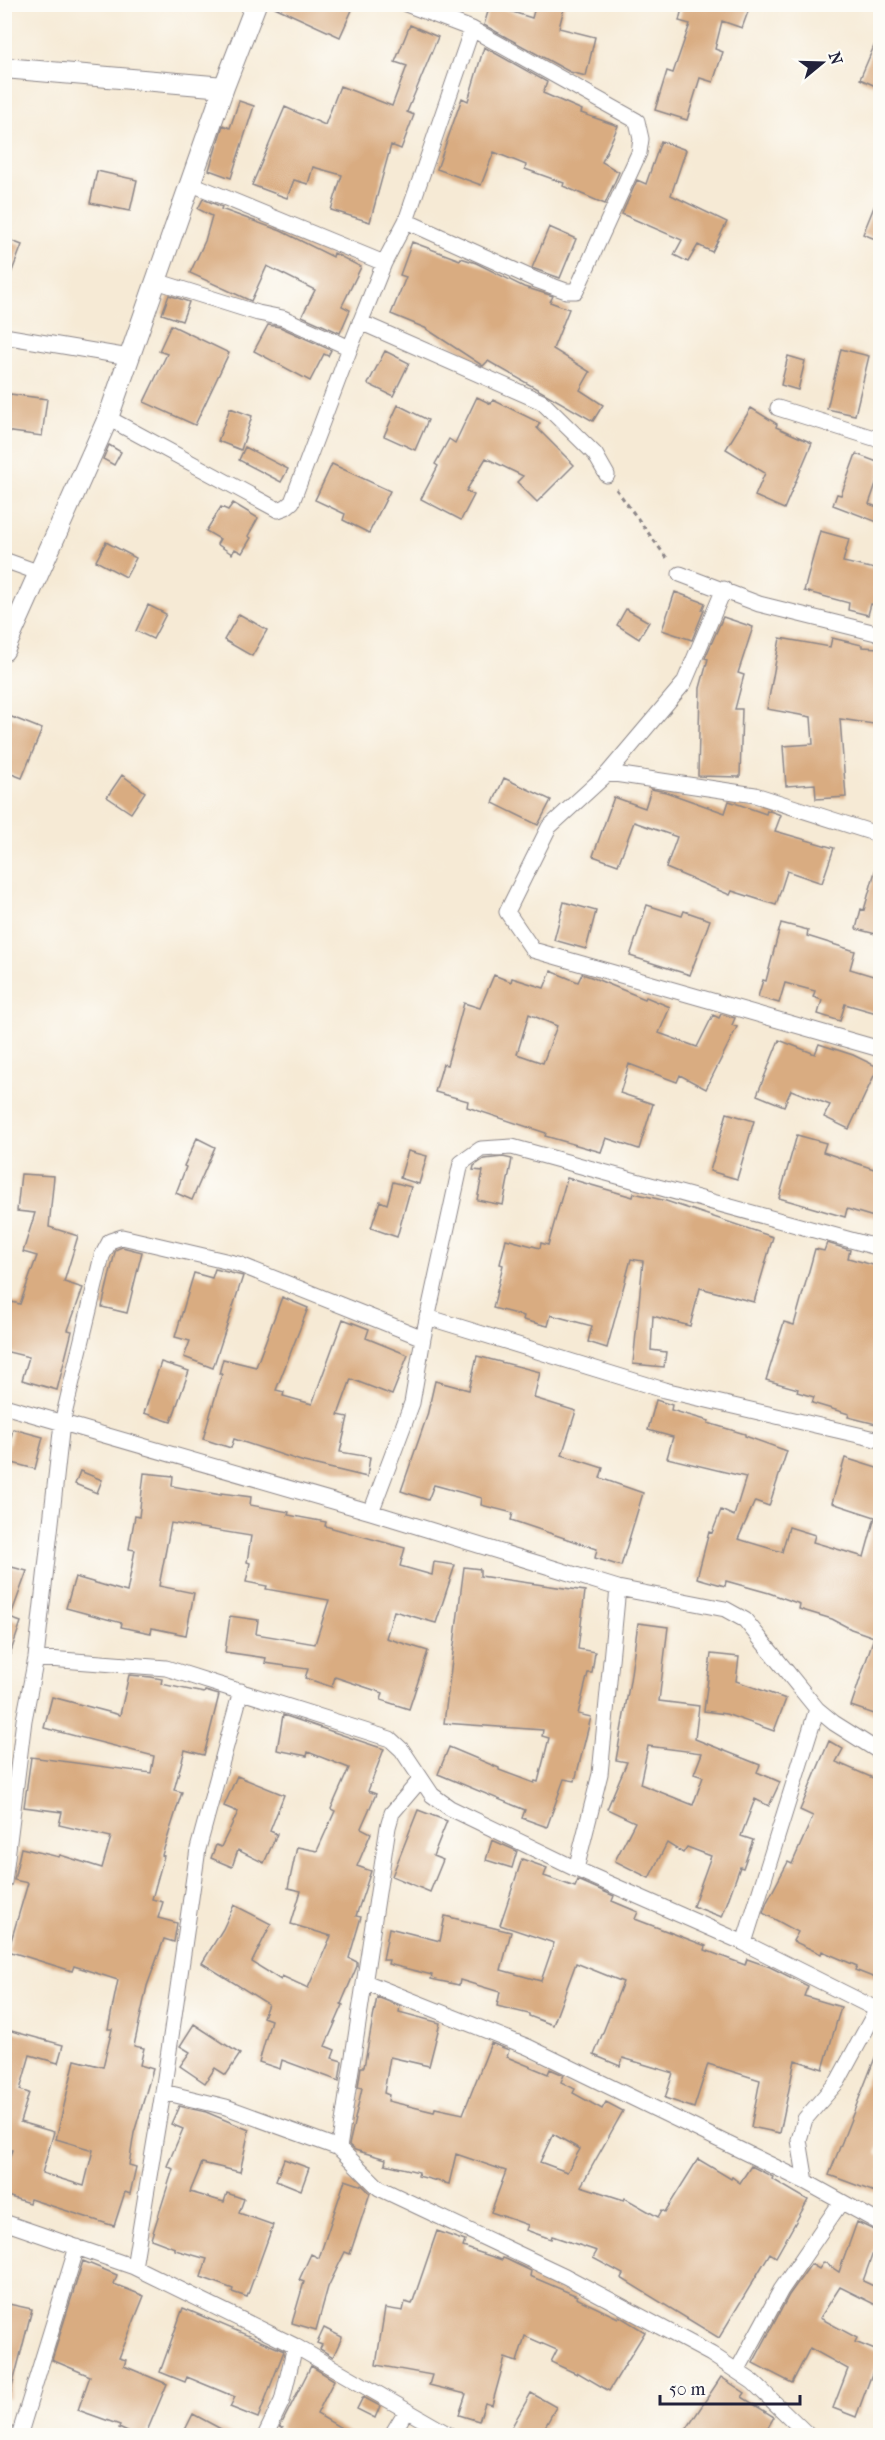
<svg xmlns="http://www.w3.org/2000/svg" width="885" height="2440" font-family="'IM FELL French Canon',serif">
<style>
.building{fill:#d9ac81;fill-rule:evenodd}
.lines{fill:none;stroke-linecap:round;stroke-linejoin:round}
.minor-casing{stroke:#8c8688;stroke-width:17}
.tertiary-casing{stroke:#8c8688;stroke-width:22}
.path{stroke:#8c8688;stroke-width:3;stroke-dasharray:4.5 4.5;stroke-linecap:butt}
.minor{stroke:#fff;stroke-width:15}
.tertiary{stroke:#fff;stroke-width:20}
</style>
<rect width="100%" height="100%" fill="#fdfcf7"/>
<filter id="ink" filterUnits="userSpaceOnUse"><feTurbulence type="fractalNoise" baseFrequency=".0167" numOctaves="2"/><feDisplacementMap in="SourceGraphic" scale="12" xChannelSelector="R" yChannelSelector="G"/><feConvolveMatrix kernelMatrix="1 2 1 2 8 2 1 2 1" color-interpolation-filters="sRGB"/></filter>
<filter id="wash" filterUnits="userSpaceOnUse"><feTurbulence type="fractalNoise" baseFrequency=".008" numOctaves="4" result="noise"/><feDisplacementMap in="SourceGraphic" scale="24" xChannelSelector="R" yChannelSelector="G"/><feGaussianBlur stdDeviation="1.35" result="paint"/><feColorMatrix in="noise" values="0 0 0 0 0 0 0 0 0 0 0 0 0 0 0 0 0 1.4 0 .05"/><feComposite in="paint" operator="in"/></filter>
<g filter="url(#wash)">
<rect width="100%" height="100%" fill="#f6ead5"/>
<g id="blocks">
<path class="building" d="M268 4H340L352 10 340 37Z
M536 4H565L559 28 595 37 586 76 570 72 484 25 490 5 532 18Z
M683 4H734L749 9 742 28 722 21 715 49 723 52 713 82 700 78 687 120 655 110 667 71 673 73 690 24 679 21Z
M410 25 438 37 407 112 414 115 401 149 391 145 370 222 331 210 342 175 313 167 308 184 294 180 287 198 252 185 285 107 325 125 340 86 392 106 407 66 395 62Z
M880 32V88L860 79Z
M484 47 547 82 543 93 582 110 581 113 618 126 602 162 619 172 605 204 563 186 564 183 525 169 526 165 494 152 481 185 437 169 462 98 468 101Z
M239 101 254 106 231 178 209 170 223 125 230 128Z
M661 141 686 150 671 195 727 222 712 252 698 245 688 262 674 255 682 240 622 214 637 180 646 184Z
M97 171 137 180 130 211 90 203Z
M880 192V241L863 234Z
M203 199 222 207 221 209 281 231 333 257 334 253 361 267 342 306 350 310 340 333 302 316 315 290 267 266 251 301 190 273 205 241 212 216 198 209Z
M549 227 576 239 560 278 532 268Z
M4 238 22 245 6 287H4Z
M412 242 460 260 461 258 476 263 524 287 553 296 550 302 569 309 553 349 590 372 580 390 603 405 593 421 488 361 483 366 425 328 391 314 406 277 400 275Z
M169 295 189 302 182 321 162 314Z
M171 325 229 353 195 425 144 402 167 354 159 351Z
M268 325 280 327 331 350 328 356 324 354 310 381 254 351Z
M841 349 869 356 855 415 827 409Z
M385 351 409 363 393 396 368 384Z
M788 356 805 361 798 390 781 385Z
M10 394 47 399 42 436 5 431Z
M477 397 491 404 493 400 540 423 537 428 574 465 537 502 517 482 523 476 486 458 466 491 474 495 461 520 421 499 438 466 435 464 449 439 455 443Z
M398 405 428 420 415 450 384 436Z
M230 408 252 416 241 450 218 441Z
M751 408 777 424 776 427 812 443 784 509 755 496 765 473 726 449Z
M109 445 121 452 114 465 103 459Z
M245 447 288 469 281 482 239 460Z
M856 454 880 463V472L869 504 880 508V523L833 505 837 494 841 495Z
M332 464 390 491 369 533 343 520 345 514 315 500Z
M233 503 258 518 248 536 251 538 242 553 235 549 232 554 217 544 220 539 206 531 221 507 228 510Z
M820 531 849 539 843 562 880 570V605L871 604 868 615 848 610 849 603 804 591Z
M106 542 136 558 126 577 96 561Z
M675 592 705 603 702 610H704L692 640 662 630Z
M148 605 166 614 153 639 136 631Z
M626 609 649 622 639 639 617 625Z
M239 614 267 630 252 656 224 640Z
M723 617 753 627 738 673 744 675 735 709H742L740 777 698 776 700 688 708 659 705 658Z
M780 638 830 647 832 638 862 645V647L880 648V725L840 719 846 797 816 799 815 784 786 786 783 746 813 744 811 717 767 709Z
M4 714 42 729 22 778 4 771Z
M122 775 145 792 131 813 107 797Z
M504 778 551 800 538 825 493 803Z
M651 789 666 792 725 813 729 801 766 814 767 810 781 815 775 831 834 848 822 883 787 871 776 905 732 891 730 895 666 868 677 837 634 822 618 865 593 856 614 797 645 808Z
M876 868 880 869V935L856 929 861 909 864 910Z
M564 902 596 911 586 949 554 940Z
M647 905 682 916 684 911 710 920 690 975 630 956Z
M781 923 808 930 807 936 855 951 850 969 880 978V1014L845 1004 840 1021 818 1014 822 1000 813 997 815 991 785 983 779 1003 758 997 763 980 766 981Z
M551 971 578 982 582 974 591 977 645 999 646 997 670 1007 659 1033 697 1047 713 1015 719 1018 721 1014 735 1018 732 1025 737 1027 706 1089 680 1075 677 1082 629 1064 620 1093 653 1104 639 1149 606 1138 601 1152 545 1136 546 1133 467 1107 468 1101 435 1092 443 1064 447 1065 464 1003 480 1008 494 975 511 982 512 978 544 988ZM529 1014 557 1026 543 1063 517 1054Z
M779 1040 815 1054 819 1044 853 1055 878 1067 849 1129 824 1117 830 1105 791 1090 784 1106 757 1095Z
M727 1113 754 1121 737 1179 710 1171Z
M797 1135 826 1143 823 1152 880 1171V1208L877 1218 847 1209 845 1217 779 1198Z
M197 1138 215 1147 192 1200 176 1193 186 1167 184 1166Z
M408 1151 427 1156 419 1184 400 1178Z
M503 1157 512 1159 503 1205 477 1200 483 1171 473 1170 474 1166 484 1159Z
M21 1174 54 1176 49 1227 78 1236 64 1282 83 1288 68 1330 72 1331 57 1390 22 1380 29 1357 4 1351V1311L7 1301 20 1304 37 1256 23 1252 35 1213 17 1211Z
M567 1178 633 1197 634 1193 666 1201 773 1237 754 1302 700 1288 690 1326 653 1316 651 1350 666 1352 664 1367 633 1364 643 1261 631 1259 607 1348 588 1342 592 1326 551 1315 548 1326 523 1320 524 1316 493 1308 503 1265 500 1264 506 1239 540 1248 541 1243 548 1245Z
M393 1182 411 1187 397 1237 371 1228 380 1201 387 1204Z
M827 1243 850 1250 848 1258 880 1267V1425L848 1417 849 1414 812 1403 814 1397 797 1392 798 1389 766 1380 784 1322 794 1325 815 1249 824 1251Z
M122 1247 142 1252 127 1313 102 1307 115 1252 117 1249Z
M215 1269 243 1276 213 1368 184 1357 190 1341 175 1337 194 1273 212 1278Z
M282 1297 308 1308 276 1390 284 1392 283 1396 312 1404 343 1319 369 1329 366 1338 408 1355 392 1395 351 1379 338 1415 348 1417 340 1452 370 1457 367 1477 304 1462 234 1439 231 1448 203 1439 222 1374H219L223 1359 256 1367Z
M477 1356 540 1372 534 1398 576 1411 562 1455 603 1468 600 1478 643 1493 621 1566 595 1558 597 1549 511 1520 513 1513 481 1505 482 1498 434 1485 428 1500 401 1491 427 1416 435 1381 469 1390Z
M161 1362 189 1371 171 1422 144 1413Z
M656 1400 672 1405 671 1410 709 1421 708 1423 745 1434V1436L787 1451 769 1506 755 1501 738 1539 782 1552 789 1527 815 1535 813 1542 864 1557 875 1517 832 1503 845 1458 880 1469V1716L851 1706 874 1637 851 1629 832 1619 799 1609 800 1604 769 1593 726 1581 725 1586 697 1578 709 1532 712 1533 721 1510 734 1516 746 1477 667 1458 673 1437 648 1430Z
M13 1429 43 1437 35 1469 5 1461Z
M80 1471 102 1480 97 1493 75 1484Z
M144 1473 173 1476 172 1486 221 1495V1493L251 1497 250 1505 289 1512 288 1515 326 1522 325 1526 405 1548 400 1566 432 1575 434 1562 455 1565 436 1623 394 1611 386 1638 428 1651 409 1709 381 1700 383 1693 335 1677 332 1687 305 1678 308 1669 265 1663 266 1658 225 1652 230 1616 258 1620 256 1634 315 1644 329 1600 266 1589 267 1586 246 1582 250 1563 247 1562 251 1536 171 1523 159 1586 194 1593 186 1635 152 1628 151 1633 121 1627 122 1623 66 1608 75 1577 127 1592 135 1550 129 1549 135 1516 139 1517Z
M4 1565 27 1571 10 1618 21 1622 7 1663H4Z
M464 1567 480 1569V1576L585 1591 578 1649 595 1652 592 1673H588L578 1714 591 1717 575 1781 564 1779 547 1827 522 1818 525 1810 438 1774 449 1747 499 1768V1770L534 1783 535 1781 538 1782 549 1738 542 1736 543 1730 444 1723Z
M638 1623 668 1627 659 1701 699 1706 695 1739 760 1765 757 1772 780 1782 769 1806 755 1799 741 1836 753 1840 743 1868 740 1867 722 1917 693 1906 711 1856 687 1847 683 1853 667 1843 649 1878 615 1861 635 1822 607 1809 627 1762 616 1760 630 1681ZM648 1746 702 1753 694 1774 703 1777 693 1805 640 1784Z
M711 1654 739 1657 736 1681 786 1699 774 1731 726 1714 704 1711Z
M129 1675 151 1677 162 1679 161 1684 204 1693 205 1691 219 1695 204 1755 185 1750 174 1790 182 1792 162 1855 164 1856 152 1899 163 1902 158 1918 177 1923 174 1942 164 1939 147 1986 134 2046 144 2048 140 2065 153 2069 134 2133 129 2165 136 2167 130 2194 125 2192 114 2226 30 2199 29 2203 4 2195V2174L12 2150 4 2148V2029L63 2045 58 2063 30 2055 20 2090 29 2093 20 2122 54 2132 42 2173 84 2186 93 2150 56 2139 75 2060 103 2067 112 2029H108L118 1980 74 1966 72 1971 8 1951 28 1883 14 1880 21 1848 59 1857 60 1855 102 1868 111 1837 59 1825 62 1812 24 1807 31 1757 151 1773 154 1756 44 1728 52 1697 120 1715Z
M283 1715 384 1749 368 1791 376 1794 361 1828 371 1833 357 1866 371 1871 356 1916 361 1917 349 1958 357 1962V1966L341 2004 343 2005 325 2046 335 2050 332 2058 342 2061 339 2081 282 2060 280 2069 259 2062 271 2020 263 2017 268 2004 202 1963 223 1929 234 1905 271 1924 252 1962 281 1980 282 1976 308 1988 331 1936 291 1924 301 1891 288 1888 297 1847 317 1851 335 1811 331 1809 349 1768 308 1752 307 1756 277 1750Z
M829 1741 843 1749 836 1762 880 1781V1980L855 1970 857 1966 822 1951 821 1954 793 1941 798 1932 763 1913 767 1902 788 1862 792 1864 813 1816 800 1810Z
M237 1776 284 1795 270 1831 277 1834 264 1863 238 1850 232 1867 211 1858 216 1845 221 1847 238 1812 224 1806Z
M418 1810 447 1821 433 1856 443 1860 430 1892 392 1876Z
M492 1840 517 1851 512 1868 486 1860Z
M522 1859 547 1868 544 1876 575 1887 578 1880 614 1896 612 1901 638 1912 635 1919 706 1946 705 1950 745 1965 747 1959 770 1967 808 1986 804 1996 841 2007 823 2069 795 2060 780 2133 751 2127 760 2080 708 2064 694 2108 665 2098 673 2073 623 2058 620 2066 594 2055 623 1982 576 1963 553 2025 529 2016V2014L497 2006 500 1992 460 1980 459 1985 431 1979 432 1975 388 1964 389 1960H383L389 1928 440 1941 445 1916 511 1932 501 1970 541 1981 554 1943 500 1925Z
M377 1997 400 2006 399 2012 440 2023 429 2066 390 2057 384 2093 389 2095 388 2101 434 2112 435 2108 463 2114 491 2043 509 2050 507 2057 548 2074 550 2069 564 2075 561 2082 575 2089 573 2093 602 2109 606 2102 623 2111 581 2186 624 2200 625 2198 658 2217 662 2210 665 2212 698 2159 731 2179 732 2177 740 2183 751 2166 773 2177 772 2179 808 2200 776 2257 770 2253 719 2338 621 2278 623 2274 593 2258 597 2251 552 2236 551 2239 526 2230 528 2225 491 2212 506 2171 456 2154 449 2184 418 2176 419 2172 385 2164 386 2159 355 2150 349 2145 362 2088 358 2087 361 2067H364ZM553 2134 580 2149 567 2172 540 2162Z
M194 2024 240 2054 226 2075 215 2068 205 2083 180 2066 190 2052 180 2046Z
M880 2045V2142L876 2154 880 2156V2194L829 2175Z
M179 2106 206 2112 249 2130 240 2172 202 2163 190 2192 224 2202 227 2193 244 2199 239 2213 273 2225 247 2297 232 2292 233 2289 201 2277 207 2259 175 2250V2248L151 2239 173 2169 167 2166 183 2129 171 2124Z
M284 2159 309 2168 301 2190 276 2180Z
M345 2180 363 2186 370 2193 350 2254 345 2252 328 2287 316 2330 292 2323 304 2282 299 2280 311 2254 319 2258Z
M857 2222 880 2233 863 2281 880 2289V2307L840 2287 820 2318 857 2338 855 2342 880 2352 856 2417 833 2408 848 2369 810 2348 792 2383 753 2363 789 2295 811 2264 819 2269 824 2262 839 2272Z
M437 2231 465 2241 463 2247 502 2260 503 2258 508 2260 531 2271 530 2276 577 2296 576 2298 618 2318 619 2316 645 2332 609 2391 577 2372V2374L551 2362 557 2350 525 2336 517 2362 505 2358 492 2405 485 2403 479 2421 459 2415 466 2394 429 2385 432 2375 376 2365 385 2308 403 2311 405 2302 412 2304Z
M83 2261 117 2275 114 2284 144 2296 119 2358 126 2360 124 2366 167 2384 145 2436H136L119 2428 120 2425 78 2410 90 2376 52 2360Z
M4 2303 32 2309 9 2399 4 2398Z
M183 2308 284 2351 258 2418 230 2407 235 2397 187 2377 185 2382 160 2372Z
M324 2328 342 2337 333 2357 320 2349 322 2345 317 2343Z
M311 2366 334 2380 317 2414 355 2436H279L283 2428 280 2427Z
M721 2377 745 2393 742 2397 774 2417 763 2436H682Z
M531 2393 556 2407 540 2436H519L510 2430Z
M363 2397 380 2406 375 2418 357 2409Z
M193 2414 234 2436H182Z"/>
</g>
</g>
<g filter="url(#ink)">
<use href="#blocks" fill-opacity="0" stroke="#8c8688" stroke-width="1.5"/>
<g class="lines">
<g class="minor-casing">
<path id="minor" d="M192 184 384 263
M406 221 536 280 566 291H576L639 153 641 139 637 121 472 29 406 4
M156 281 258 313 283 318 350 348
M360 322 542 402 595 454 607 475
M4 336 129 357
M778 408 880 440
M108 418 278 510 286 507 292 502 350 348 384 263 406 221 472 29
M4 560 40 573
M680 574 759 604 880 634
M724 589 684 683 608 773 549 827 507 912 533 950 880 1049
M608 773 755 795 880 835
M427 1317 664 1390 880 1440
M4 1406 371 1512 618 1588 725 1609 745 1620 817 1709 834 1723 880 1752
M371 1512 412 1403 423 1338 461 1163 481 1149 512 1147 880 1248
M36 1658 166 1668 390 1739 402 1750 432 1795 450 1808 576 1869 744 1943 880 2011
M576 1869 600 1774 618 1588
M4 1882 24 1720 36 1658 62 1423 102 1256 110 1241 122 1237 238 1264 423 1338
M744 1943 817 1709
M365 1982 528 2047 806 2182 880 2223
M163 2092 226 2107 339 2148 379 2188 565 2276 711 2354 753 2382 809 2436
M339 2148 388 1827 392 1813 421 1779
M806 2182 799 2140 805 2119 838 2081 877 2009
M4 2222 134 2267 295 2346 451 2436
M134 2267 163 2092 198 1849 241 1691
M737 2371 781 2290 841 2202
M19 2436 77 2247
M265 2436 282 2401 295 2346
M391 2436 406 2411"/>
</g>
<g class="tertiary-casing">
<path id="tertiary" d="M4 68 224 87
M4 651 108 418 224 87 256 4"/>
</g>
<path class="path" d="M616 489 669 561"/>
<use href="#minor" class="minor"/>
<use href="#tertiary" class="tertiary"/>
</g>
</g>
<rect width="885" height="2440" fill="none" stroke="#fdfcf7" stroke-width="24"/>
<g transform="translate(822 63) rotate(71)" stroke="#fdfcf7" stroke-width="4.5" paint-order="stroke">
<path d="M0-4.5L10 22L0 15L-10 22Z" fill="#22223b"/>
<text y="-9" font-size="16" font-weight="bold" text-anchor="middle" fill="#22223b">N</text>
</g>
<path d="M660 2395v9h140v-9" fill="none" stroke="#22223b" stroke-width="3"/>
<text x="669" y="2395" font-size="18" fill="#22223b" stroke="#fdfcf7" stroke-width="4.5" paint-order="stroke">50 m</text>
</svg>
